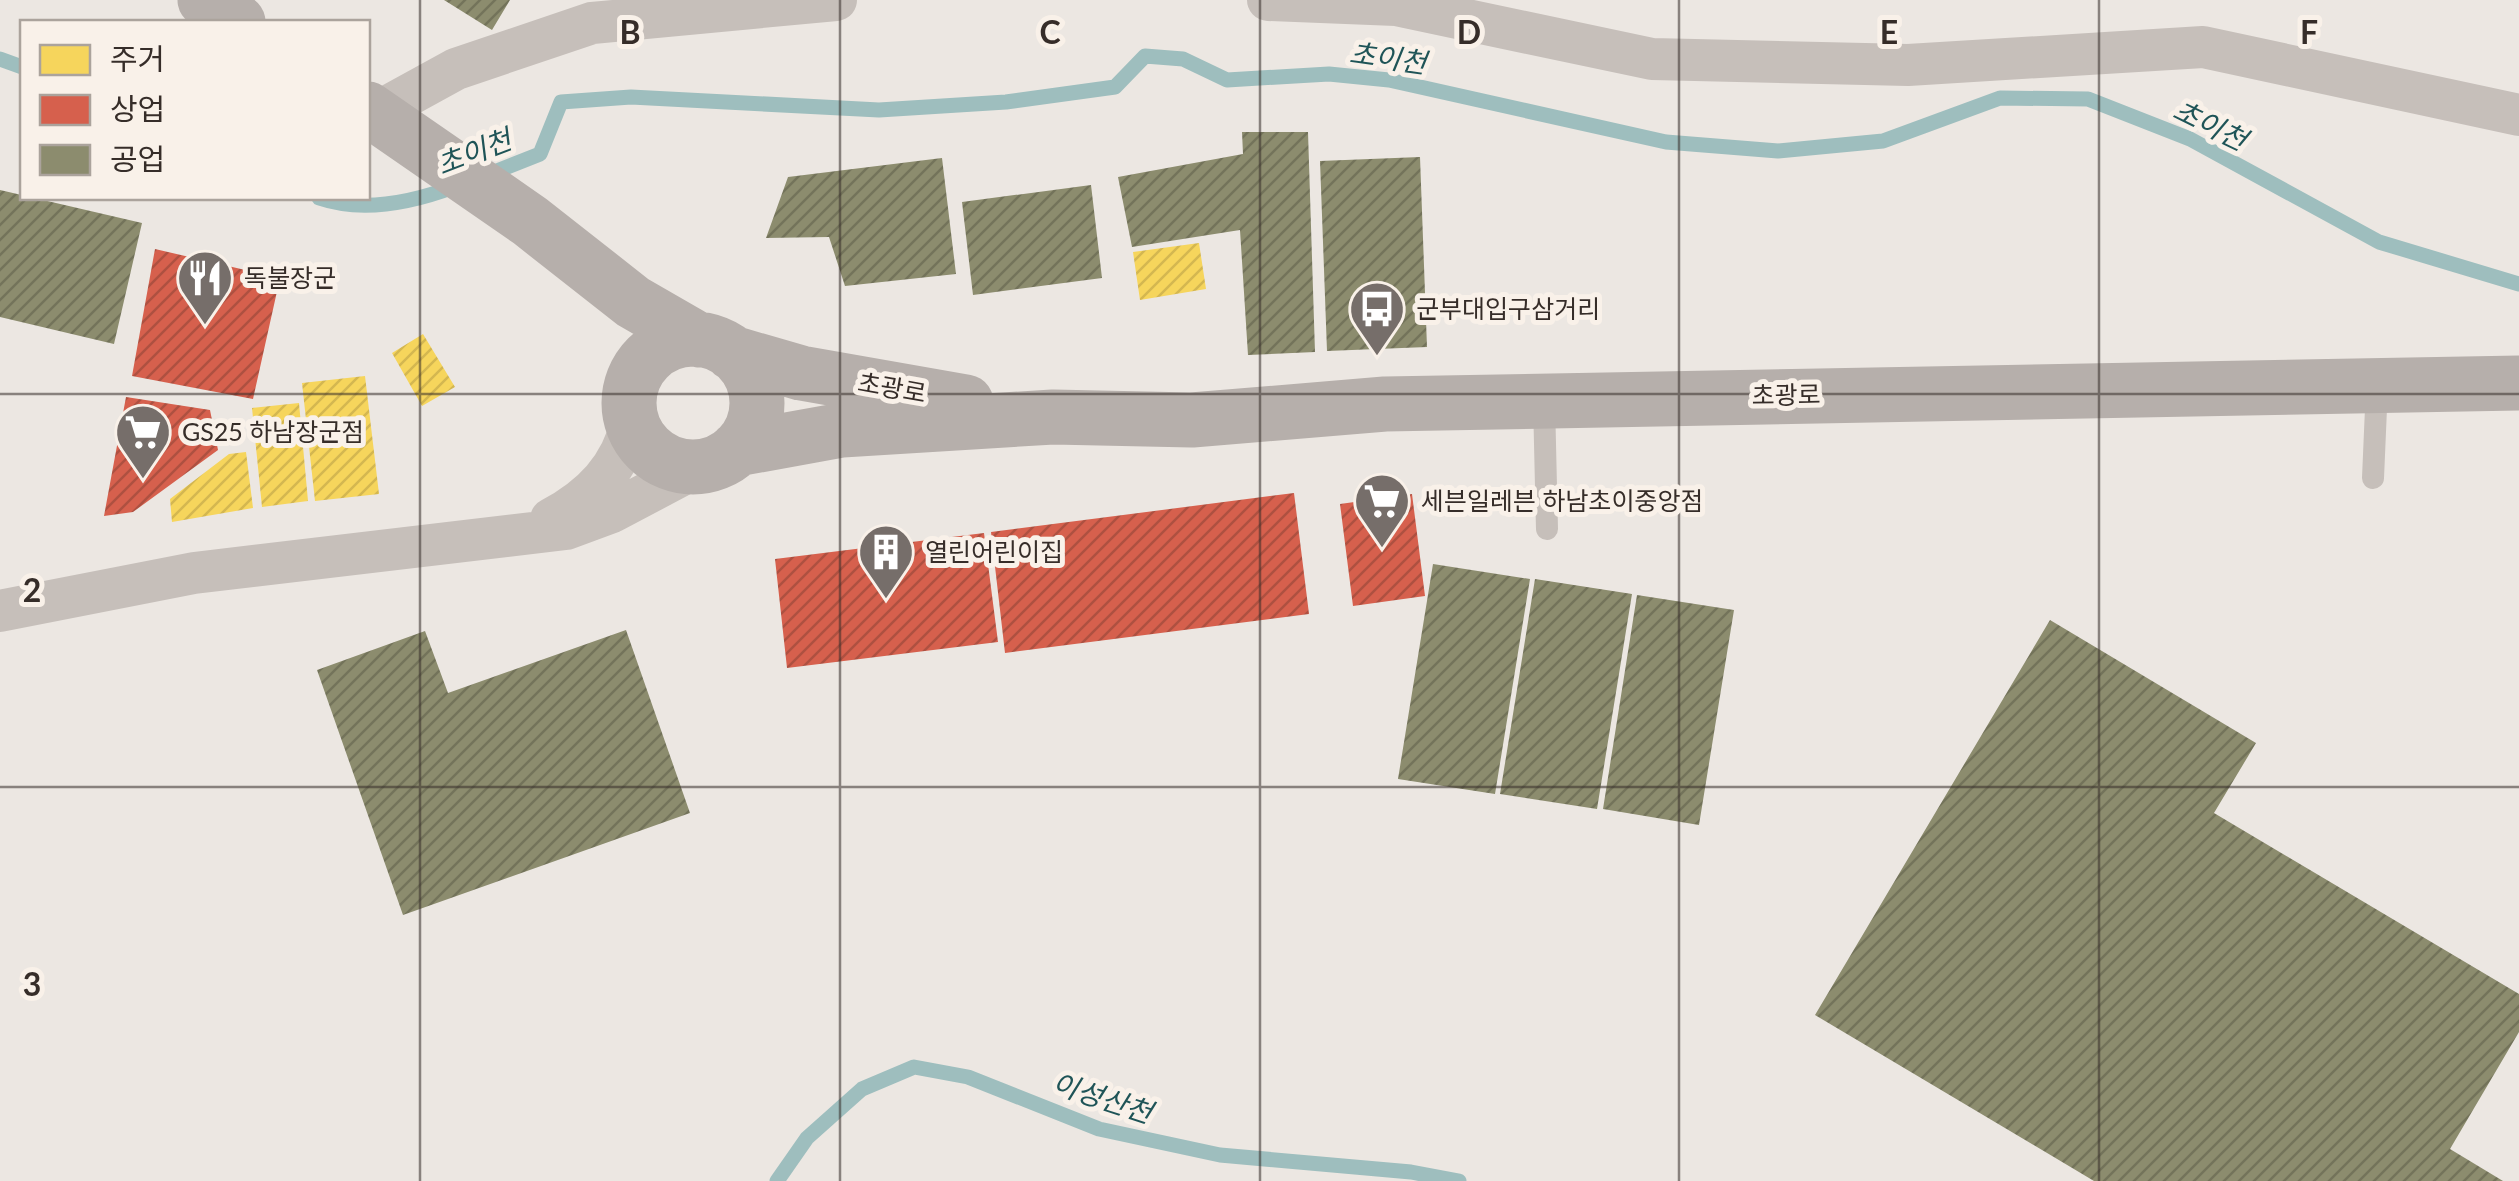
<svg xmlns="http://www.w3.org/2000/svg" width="2519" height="1181" font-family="Lato,'Noto Sans KR',sans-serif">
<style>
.homes{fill:url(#homes-hatch)}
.shops{fill:url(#shops-hatch)}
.industry{fill:url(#industry-hatch)}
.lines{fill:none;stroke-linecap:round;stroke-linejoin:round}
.stream{stroke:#9ebebe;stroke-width:15}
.lane{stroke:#c6bfba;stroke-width:22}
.street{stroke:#c6bfba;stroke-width:42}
.secondary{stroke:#b6afab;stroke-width:55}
.grid{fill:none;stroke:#362d29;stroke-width:2.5;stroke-opacity:0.55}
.labels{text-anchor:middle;stroke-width:10;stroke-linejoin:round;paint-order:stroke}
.poi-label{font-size:25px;fill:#362d29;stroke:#f9f1e9;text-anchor:start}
.street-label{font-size:25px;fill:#362d29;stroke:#f9f1e9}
.water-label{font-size:28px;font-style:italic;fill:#1f5457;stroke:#f9f1e9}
.grid-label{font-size:32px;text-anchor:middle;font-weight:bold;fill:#362d29;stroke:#f9f1e9;stroke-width:10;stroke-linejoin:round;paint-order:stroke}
</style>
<defs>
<pattern id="homes-hatch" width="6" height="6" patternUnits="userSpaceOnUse" patternTransform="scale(2.5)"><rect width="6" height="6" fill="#f6d55c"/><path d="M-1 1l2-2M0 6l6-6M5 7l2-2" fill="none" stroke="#d4b750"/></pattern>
<pattern id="shops-hatch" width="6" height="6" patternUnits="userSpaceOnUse" patternTransform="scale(2.5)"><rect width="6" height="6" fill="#d6604d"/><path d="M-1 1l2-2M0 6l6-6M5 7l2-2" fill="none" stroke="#ae5040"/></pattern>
<pattern id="industry-hatch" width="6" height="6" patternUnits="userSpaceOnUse" patternTransform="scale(2.5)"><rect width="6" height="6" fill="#8c8c6e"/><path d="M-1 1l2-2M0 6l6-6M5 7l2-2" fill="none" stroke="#73735a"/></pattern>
</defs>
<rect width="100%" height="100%" fill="#ece7e2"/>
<path class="homes" d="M1199 243 1206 289 1140 300 1133 252Z
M423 334 455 387 422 406 392 353Z
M365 376 379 494 315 501 302 383Z
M299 403 308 501 262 507 252 408Z
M246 452 253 508 172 522 170 499 229 454Z"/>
<path class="shops" d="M155 249 280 278 253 399 132 376Z
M126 397 210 410 218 450 133 512 104 516Z
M1294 493 1309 614 1005 653 991 532Z
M1412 494 1425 596 1353 606 1340 504Z
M984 533 998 642 787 668 775 559Z"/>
<path class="industry" d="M444 0H510L492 30Z
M1242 132H1308L1315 352 1248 355 1240 230 1132 247 1118 177 1243 154Z
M1420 157 1427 347 1327 351 1320 161Z
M942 158 956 274 845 286 829 237 766 238 788 177Z
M1091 185 1102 278 973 295 962 202Z
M0 190 142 223 114 344 0 317Z
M1433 564 1530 579 1495 794 1398 779Z
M1535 579 1632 594 1597 809 1500 794Z
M1637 595 1734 610 1699 825 1603 809Z
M2050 620 2256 743 2214 813 2519 994V1032L2450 1149 2503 1181H2094L1815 1015Z
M626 630 690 813 403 915 317 670 425 631 448 693Z"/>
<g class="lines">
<path class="stream" d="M0 59 22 67
M487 175 540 154 561 102 631 97 879 110 1006 102 1115 87 1145 56 1183 59 1227 80 1329 74 1389 80 1666 142 1778 151 1883 141 2000 98 2088 99 2190 139 2379 242 2519 284
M319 198C363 213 414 202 456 186
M777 1181 807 1138 862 1089 914 1067 968 1077 1099 1129 1220 1155 1411 1172 1459 1181"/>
<path class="lane" d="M1544 401 1547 529
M2373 478 2377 385"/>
<path class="street" d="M1268 0 1396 5 1652 59 1908 65 2203 47 2519 115
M374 114 456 69 592 23 836 0
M551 519C592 497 621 468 632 421
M0 611 194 573 566 529 612 512 697 467"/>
<path class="secondary" d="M205 0 238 22
M368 109 530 221 633 302 699 340
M629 403a64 64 0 1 1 128 0a64 64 0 1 1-128 0Z
M732 353 801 373 966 402
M737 449 842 430 1053 417 1192 420 1385 404 2519 383"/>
</g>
<path class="grid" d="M420 0V1181M840 0V1181M1260 0V1181M1679 0V1181M2099 0V1181M0 394H2519M0 787H2519"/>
<defs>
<g id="restaurant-pin" transform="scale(2.875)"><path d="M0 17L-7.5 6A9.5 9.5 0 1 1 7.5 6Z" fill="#766e6a" stroke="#f9f1e9"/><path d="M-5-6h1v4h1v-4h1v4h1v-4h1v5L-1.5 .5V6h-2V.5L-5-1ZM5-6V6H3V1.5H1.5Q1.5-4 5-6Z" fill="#fff"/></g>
<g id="bus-pin" transform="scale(2.875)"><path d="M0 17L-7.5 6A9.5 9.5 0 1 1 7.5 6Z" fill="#766e6a" stroke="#f9f1e9"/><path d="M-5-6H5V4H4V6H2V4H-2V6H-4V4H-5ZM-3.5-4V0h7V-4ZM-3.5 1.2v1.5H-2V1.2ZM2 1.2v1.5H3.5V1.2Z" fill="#fff"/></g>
<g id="supermarket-pin" transform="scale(2.875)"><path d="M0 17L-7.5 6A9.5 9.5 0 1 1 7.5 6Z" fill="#766e6a" stroke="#f9f1e9"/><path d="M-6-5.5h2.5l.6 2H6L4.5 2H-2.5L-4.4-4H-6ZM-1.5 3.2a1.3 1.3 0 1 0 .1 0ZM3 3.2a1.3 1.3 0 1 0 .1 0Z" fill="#fff"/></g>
<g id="building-pin" transform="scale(2.875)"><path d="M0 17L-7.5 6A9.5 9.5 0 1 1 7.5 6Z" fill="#766e6a" stroke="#f9f1e9"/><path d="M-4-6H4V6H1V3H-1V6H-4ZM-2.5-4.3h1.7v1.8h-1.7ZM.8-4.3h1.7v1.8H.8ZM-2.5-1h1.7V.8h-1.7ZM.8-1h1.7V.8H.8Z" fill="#fff"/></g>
</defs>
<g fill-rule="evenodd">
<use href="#restaurant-pin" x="205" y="278"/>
<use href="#bus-pin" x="1377" y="309"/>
<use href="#supermarket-pin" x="143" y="432"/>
<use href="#supermarket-pin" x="1382" y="501"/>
<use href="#building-pin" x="886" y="552"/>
</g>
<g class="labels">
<g class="poi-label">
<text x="244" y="287">독불장군</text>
<text x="1416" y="318">군부대입구삼거리</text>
<text x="182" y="441">GS25 하남장군점</text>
<text x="1421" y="510">세븐일레븐 하남초이중앙점</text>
<text x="925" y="561">열린어린이집</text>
</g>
<g class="street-label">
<text transform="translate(892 388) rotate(10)" y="9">초광로</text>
<text transform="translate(1786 395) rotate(-1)" y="9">초광로</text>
</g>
<g class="water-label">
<text transform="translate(1388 58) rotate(8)" y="10">초이천</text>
<text transform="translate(2210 125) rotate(26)" y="10">초이천</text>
<text transform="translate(474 152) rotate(-21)" y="10">초이천</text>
<text transform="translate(1102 1098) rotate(18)" y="10">이성산천</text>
</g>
</g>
<g class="grid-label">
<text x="630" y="44">B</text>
<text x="1050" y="44">C</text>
<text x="1469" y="44">D</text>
<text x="1889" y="44">E</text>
<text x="2309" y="44">F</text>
<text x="32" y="602">2</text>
<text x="32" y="996">3</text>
</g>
<rect x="20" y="20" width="350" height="180" fill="#f9f1e9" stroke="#aba39c" stroke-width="2.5"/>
<rect x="40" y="45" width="50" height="30" fill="#f6d55c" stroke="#aba39c" stroke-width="2.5"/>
<text x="110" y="70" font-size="30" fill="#362d29">주거</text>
<rect x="40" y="95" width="50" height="30" fill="#d6604d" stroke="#aba39c" stroke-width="2.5"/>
<text x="110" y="120" font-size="30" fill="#362d29">상업</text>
<rect x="40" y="145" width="50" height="30" fill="#8c8c6e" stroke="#aba39c" stroke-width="2.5"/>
<text x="110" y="170" font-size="30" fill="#362d29">공업</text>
</svg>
